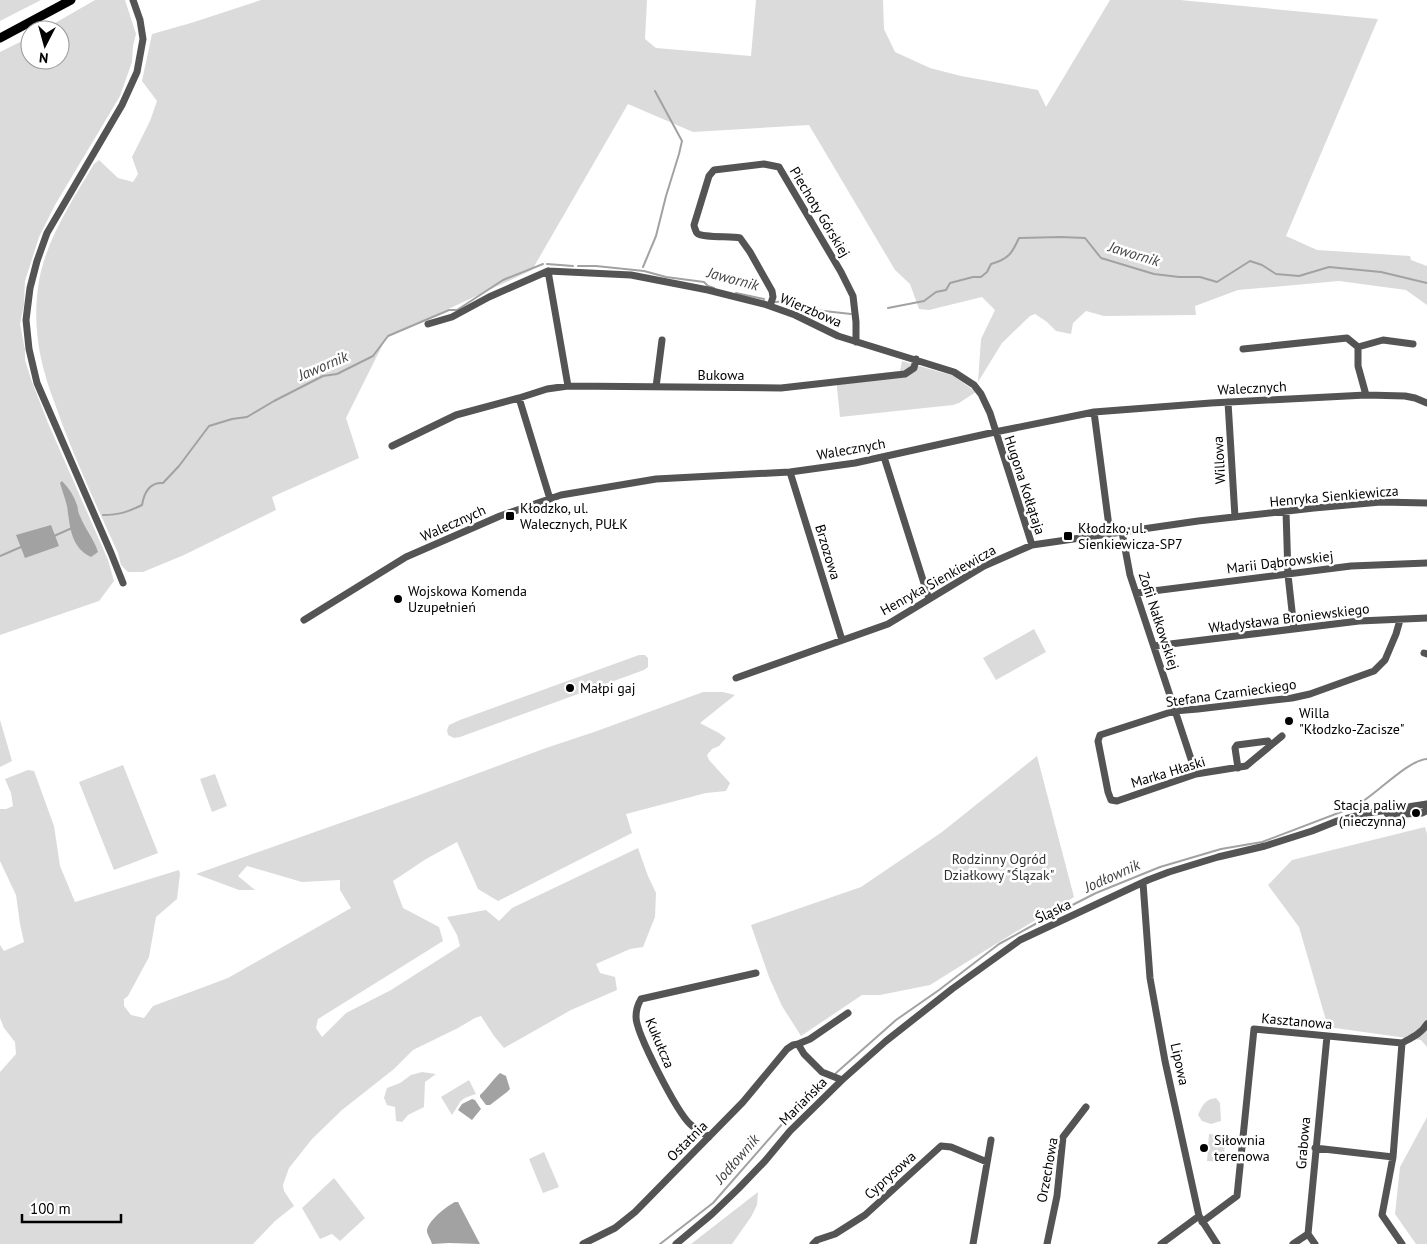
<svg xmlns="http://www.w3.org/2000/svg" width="1427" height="1244" font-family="'PT Sans',sans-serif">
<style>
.green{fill:#dbdbdb}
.water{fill:#a2a2a2}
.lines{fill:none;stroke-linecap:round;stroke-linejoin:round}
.stream{stroke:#a2a2a2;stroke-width:2}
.minor{stroke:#545454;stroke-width:7}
.major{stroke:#000;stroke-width:9}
.poi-dot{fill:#000;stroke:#fff;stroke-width:2}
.labels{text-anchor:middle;stroke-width:5;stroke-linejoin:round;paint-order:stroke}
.street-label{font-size:14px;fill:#000;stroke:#fff}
.poi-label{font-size:14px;fill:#000;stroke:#fff;text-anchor:start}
.park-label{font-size:14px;fill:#323232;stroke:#fff}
.water-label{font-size:15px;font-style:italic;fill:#434343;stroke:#fff}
</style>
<rect width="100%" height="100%" fill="#fff"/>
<path class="green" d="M0 0H41L0 21Z
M95 0H125L136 34 133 46 132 62 120 96 55 205 39 237 25 281 24 305 20 324 25 350V360L32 382 48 423 108 560 114 581 99 601 0 635V52L30 37V60H60V30H43Z
M261 0H647L645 39 656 48 751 56 756 0H883L884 29 895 52 930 68 961 76 1038 90 1046 107 1110 0H1180L1378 19 1286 236 1317 250 1410 256 1411 260 1427 266V305L1406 290 1339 281 1238 290 1195 306 1196 315 1104 316 1086 311 1073 323 1071 334 1056 331 1047 322 1035 314 1030 316 1002 343 978 382 981 339 995 310 982 297 929 310 919 309 910 284 895 270 809 125 693 132 628 104 532 270 386 338 346 418 359 458 272 497 276 510 184 555 143 572H128L121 565 118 553C98 509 78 466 61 421 56 405 49 390 45 374 37 347 34 316 38 288 43 244 72 201 94 164L99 160 118 178 133 182 138 174 132 157 150 121 157 101 142 81 152 34 191 23Z
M902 361 954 376 976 392 959 403 953 405 840 417 836 378 900 371Z
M1034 629 1046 652 996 680 983 658Z
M639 655H645L648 658V667L644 670 460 737 454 738 448 735 447 730 449 725 460 720Z
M703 692H723L735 695 700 723 719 733 726 738 719 746 712 749 707 755 709 760 730 783 726 791 706 793 626 814 632 833 498 901 478 889 457 842 426 859 393 881 403 908 439 927 443 941 318 1019 316 1028 322 1037 346 1013 391 990 460 946 457 935 447 917 486 910 499 921 512 908 638 848 648 876 656 893 655 917 643 947 630 949 596 964 600 973 615 977 617 990 571 1010 504 1048 494 1036 481 1016 475 1018 458 1028 413 1050 394 1069 342 1110 312 1139 289 1168 283 1185 284 1191 294 1206 275 1221 253 1244H0V1072L16 1054 15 1042 4 1028 0 1018V945L4 951 24 942 20 924 16 895 0 861V809H6L13 806 11 793 5 779 28 770 34 771 54 826 60 866 75 902 179 870 180 874 177 899 156 917 149 957 128 996 124 999V1006L131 1015 144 1018 153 1006 228 978 351 908 340 890V880L302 882 247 866 238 876 255 890H239L196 874 414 797 546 748 597 731Z
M0 720 12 761 0 767Z
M1037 756 1074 897 999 942 930 985 880 995H862L801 1036 782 1006 769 977 751 925 861 887 942 832Z
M123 765 158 853 114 870 79 782Z
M215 774 227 806 212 812 200 779Z
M1425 827 1427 834V1047L1421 1040 1328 1027 1299 927 1268 885 1292 860Z
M422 1072 436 1074 425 1082 424 1107 408 1115 402 1122 396 1121 395 1107 387 1105 384 1098 387 1088 400 1083 411 1075Z
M469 1080 476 1094C457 1100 462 1101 452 1115L441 1097Z
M1216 1098 1220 1103 1221 1121 1211 1124 1202 1121 1198 1115C1202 1106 1205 1099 1216 1098Z
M1427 1117V1244H1416L1395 1214 1400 1167Z
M1209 1134 1226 1136 1223 1162 1207 1161Z
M544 1152 559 1187 543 1193 529 1159Z
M334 1178 365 1218 340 1241 332 1234 320 1239 302 1208Z
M758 1192 757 1205 751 1217 732 1244H691Z"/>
<path class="water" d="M62 481C69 488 74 496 77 505 78 508 78 513 80 516 85 529 94 539 98 552L91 557C70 547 70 525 67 506 65 498 62 490 60 483Z
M51 525 59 546 25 558 16 535Z
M500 1073 506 1076 510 1089 507 1092 490 1105H486L480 1097V1095C488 1088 492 1080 500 1073Z
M472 1099 475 1100 481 1109 472 1120 458 1110 462 1104Z
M455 1202H458L480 1244 449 1243 432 1244C431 1240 428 1236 427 1232 426 1222 447 1206 455 1202Z"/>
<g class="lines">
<path class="stream" d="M547 264 573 266
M578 266H596L644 271 666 277 704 282 708 286 714 288
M643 267 656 236 666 196 679 154 682 141 655 91
M736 293 764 299
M775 302 789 301 815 310 851 314
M888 308 924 301 936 292 946 290 950 283 973 277H981L987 272 991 264C1009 259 1012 253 1019 238L1061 237 1085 238 1101 258 1154 274 1179 277H1200L1217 282 1250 261 1262 265 1276 274 1299 276 1329 267 1381 272 1427 283
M103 515C119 515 128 512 142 505 144 493 149 482 163 483L179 466 209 426 232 419 247 417 274 401 323 376 337 374 373 356 388 336 449 310H457L503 280 543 264
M54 536 72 528
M0 556 21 547
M836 1073 896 1020 939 990 999 944 1039 922 1096 893 1160 867 1221 849 1262 842 1354 807C1374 797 1407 760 1427 759
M660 1244 713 1203 805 1098 825 1081"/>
<path class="minor" d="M770 306 773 297 772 291 750 252 740 238C731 236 701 238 697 233 696 232 694 226 694 225L709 176 714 170 764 164 779 167 841 272 853 296 856 322V342
M428 324 452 317 489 297 548 271
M1358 347 1383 340 1413 344
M1243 349 1347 338 1358 347V366L1366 395
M568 386 548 271 631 275 708 290 764 304 795 315 838 336 954 372 974 385 981 394 990 413 1032 545
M656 387 662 340
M519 398 547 389 568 386 781 388 905 374 914 368 916 359
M1228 402 1235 517
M1094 412 1110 534
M392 446 456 415 519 398 550 499
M884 457 929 599
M790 472 842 640
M1286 511 1288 575 1294 629
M1122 532 1130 575 1196 774
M123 583 111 553 37 383 29 349 26 320 30 288 37 261 47 233 122 105 137 72 143 39 140 20 133 0
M1137 593 1351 566 1427 563
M304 620 406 557 500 516 561 495 656 479 790 472 855 463 995 432 1094 412 1211 403 1366 395 1405 396 1415 398 1427 403
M1154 646 1359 621 1427 618
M1424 653 1427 654
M736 678 888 624 984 566 1032 545 1198 521 1314 508 1381 502 1427 503
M1282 736 1246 766 1196 774 1117 801 1111 800 1108 792 1098 741 1100 735 1174 711 1198 709 1292 698 1310 694 1374 671 1385 660 1396 634 1400 620
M1238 768 1235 748 1237 745 1268 741 1271 745
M1385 810 1388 815 1422 813 1426 811V804
M1143 883 1150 978 1165 1061 1199 1216 1217 1244
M1402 1043C1411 1038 1422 1033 1427 1024
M842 1080 822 1072 804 1054 798 1044 810 1039 848 1013
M709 1137C703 1133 695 1129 690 1124 677 1112 636 1033 636 1017 636 1011 638 1004 641 999L756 973
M1315 1148 1393 1157
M1202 1222 1237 1196 1254 1029 1402 1043
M1308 1234 1327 1036
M1308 1234 1315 1244
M583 1244 615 1228 635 1212 743 1102 787 1049 793 1045 798 1044
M676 1244 712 1214 738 1189 765 1161 790 1131 842 1080 886 1041 952 989 1020 940 1148 880 1169 872 1218 857 1265 846 1312 831 1337 821 1362 814 1427 804
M813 1244 817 1240 835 1234 865 1215 941 1146 951 1147 987 1162
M973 1244 991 1140
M1047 1244 1057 1196 1063 1137 1086 1107
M1161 1244 1199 1216
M1293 1244 1308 1234
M1402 1244 1382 1215 1393 1157 1402 1043"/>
<path class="major" d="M0 38 71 0"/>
</g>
<g class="poi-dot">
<rect x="505" y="511" width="10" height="10" rx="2.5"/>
<rect x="1063" y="531" width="10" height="10" rx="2.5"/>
<circle cx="398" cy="599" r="5"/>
<circle cx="570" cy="688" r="5"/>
<circle cx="1289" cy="721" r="5"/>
<circle cx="1416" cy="813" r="5"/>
<circle cx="1204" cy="1148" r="5"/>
</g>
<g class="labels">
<g class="street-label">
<text transform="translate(820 212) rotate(59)" y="5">Piechoty Górskiej</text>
<text transform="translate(811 310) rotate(23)" y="5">Wierzbowa</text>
<text x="721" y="380">Bukowa</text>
<text transform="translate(1252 388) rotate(-3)" y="5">Walecznych</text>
<text transform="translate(851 449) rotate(-10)" y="5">Walecznych</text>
<text transform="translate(1219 460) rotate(-93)" y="5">Willowa</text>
<text transform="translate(1025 485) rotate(72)" y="5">Hugona Kołłątaja</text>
<text transform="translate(1334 496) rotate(-5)" y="5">Henryka Sienkiewicza</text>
<text transform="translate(453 523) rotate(-24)" y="5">Walecznych</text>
<text transform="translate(828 552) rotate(73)" y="5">Brzozowa</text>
<text transform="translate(1280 562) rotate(-7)" y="5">Marii Dąbrowskiej</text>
<text transform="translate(938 580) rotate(-29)" y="5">Henryka Sienkiewicza</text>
<text transform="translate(1289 618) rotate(-7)" y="5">Władysława Broniewskiego</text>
<text transform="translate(1159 621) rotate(72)" y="5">Zofii Nałkowskiej</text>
<text transform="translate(1231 693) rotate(-8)" y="5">Stefana Czarnieckiego</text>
<text transform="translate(1168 772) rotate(-17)" y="5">Marka Hłaski</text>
<text transform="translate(1053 911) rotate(-25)" y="5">Śląska</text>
<text transform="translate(1297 1021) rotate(5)" y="5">Kasztanowa</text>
<text transform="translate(660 1043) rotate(67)" y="5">Kukułcza</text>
<text transform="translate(1180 1064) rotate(78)" y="5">Lipowa</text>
<text transform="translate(803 1101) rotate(-45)" y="5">Mariańska</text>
<text transform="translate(687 1141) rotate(-45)" y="5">Ostatnia</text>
<text transform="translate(1303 1143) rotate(-85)" y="5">Grabowa</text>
<text transform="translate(1047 1170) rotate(-80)" y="5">Orzechowa</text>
<text transform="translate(890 1175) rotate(-42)" y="5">Cyprysowa</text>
</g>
<g class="poi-label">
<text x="520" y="513">Kłodzko, ul.<tspan x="520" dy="16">Walecznych, PUŁK</tspan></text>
<text x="1078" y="533">Kłodzko, ul.<tspan x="1078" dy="16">Sienkiewicza-SP7</tspan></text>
<text x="408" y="596">Wojskowa Komenda<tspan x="408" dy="16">Uzupełnień</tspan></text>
<text x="580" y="693">Małpi gaj</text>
<text x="1299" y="718">Willa<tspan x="1299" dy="16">"Kłodzko-Zacisze"</tspan></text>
<text x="1406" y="810" text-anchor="end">Stacja paliw<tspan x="1406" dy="16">(nieczynna)</tspan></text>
<text x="1214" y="1145">Siłownia<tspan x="1214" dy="16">terenowa</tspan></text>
</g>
<g class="park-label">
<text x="999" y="864">Rodzinny Ogród<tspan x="999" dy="16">Działkowy "Ślązak"</tspan></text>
</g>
<g class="water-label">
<text transform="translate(1134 254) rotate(17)" y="5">Jawornik</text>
<text transform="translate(733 279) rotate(15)" y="5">Jawornik</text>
<text transform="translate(323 366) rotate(-23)" y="5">Jawornik</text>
<text transform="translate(1112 876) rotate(-24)" y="5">Jodłownik</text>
<text transform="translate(737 1159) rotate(-49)" y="5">Jodłownik</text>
</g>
</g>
<g transform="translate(45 45) rotate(186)"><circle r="24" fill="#ffffff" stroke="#999999"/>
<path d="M0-4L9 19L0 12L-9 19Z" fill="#000000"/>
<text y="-8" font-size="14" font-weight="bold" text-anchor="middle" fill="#000000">N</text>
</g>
<path d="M22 1214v8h99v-8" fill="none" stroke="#000000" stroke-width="2.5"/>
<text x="30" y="1214" font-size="15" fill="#000000" stroke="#ffffff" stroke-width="4" paint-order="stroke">100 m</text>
</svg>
